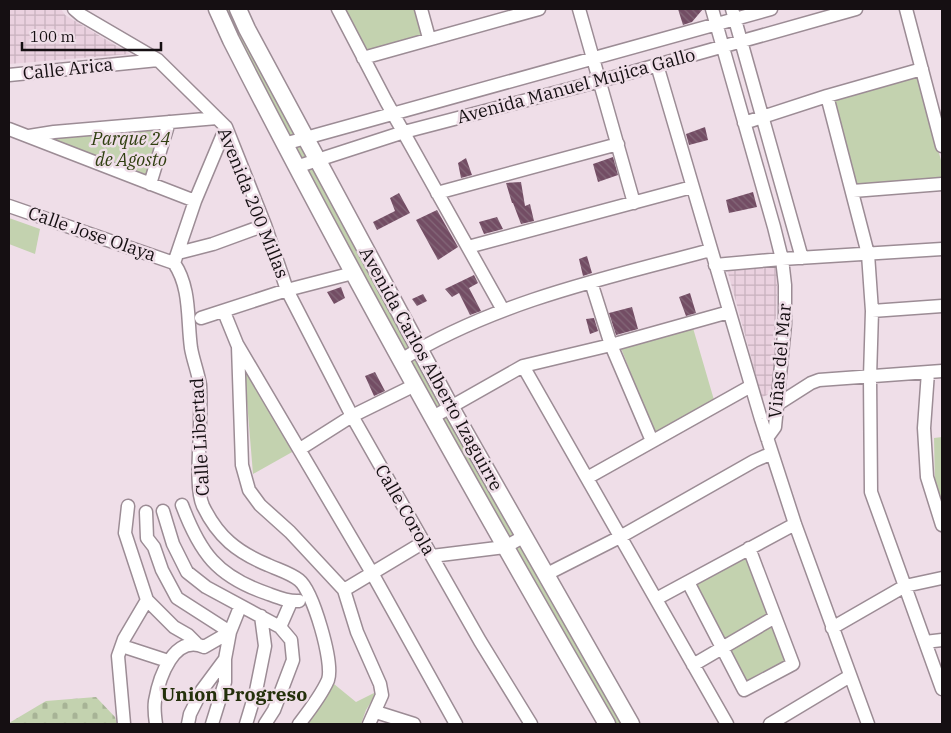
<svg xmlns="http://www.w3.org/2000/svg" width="951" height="733" font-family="'IBM Plex Serif',serif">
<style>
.industrial{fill:url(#industrial-grid)}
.cemetery{fill:url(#cemetery-stones)}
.park{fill:#c3d2af}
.building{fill:url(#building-back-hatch)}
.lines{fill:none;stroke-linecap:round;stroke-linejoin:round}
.minor-casing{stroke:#9c8c95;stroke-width:15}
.major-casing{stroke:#9c8c95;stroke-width:19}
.minor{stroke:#fff;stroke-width:12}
.major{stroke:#fff;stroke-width:16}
.labels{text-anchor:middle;stroke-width:5;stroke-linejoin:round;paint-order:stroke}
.street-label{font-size:18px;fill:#150f12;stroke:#efdee8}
.park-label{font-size:18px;font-style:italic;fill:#303f10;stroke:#efdee8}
.neighbourhood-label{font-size:19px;font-weight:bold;fill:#24300b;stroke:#efdee8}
</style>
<defs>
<pattern id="industrial-grid" width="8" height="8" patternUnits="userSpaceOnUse" patternTransform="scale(1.25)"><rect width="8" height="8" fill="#ead1df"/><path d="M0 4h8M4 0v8" fill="none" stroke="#c8b2be"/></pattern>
<pattern id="cemetery-stones" width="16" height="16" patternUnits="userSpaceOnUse" patternTransform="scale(1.25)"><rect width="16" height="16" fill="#c3d2af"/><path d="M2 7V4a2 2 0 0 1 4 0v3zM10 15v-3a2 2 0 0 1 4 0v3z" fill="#a7b396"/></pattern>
<pattern id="building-back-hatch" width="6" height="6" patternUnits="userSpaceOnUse" patternTransform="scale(1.25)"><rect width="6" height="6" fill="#734d64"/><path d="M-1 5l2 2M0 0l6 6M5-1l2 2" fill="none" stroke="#846879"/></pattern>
</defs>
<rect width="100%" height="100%" fill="#efdee8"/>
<path class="industrial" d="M9 9H61L65 15 130 54 9 64Z
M778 265 773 393 762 397 727 269Z"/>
<path class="cemetery" d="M96 697 115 717 117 724H9V723L46 701Z"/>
<path class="park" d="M223 9H232L624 724H610L350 255Z
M340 9H415L424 38 365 53Z
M918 77 942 164V179L857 185 833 100Z
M163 126 149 174 146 176 56 141 54 138 55 136Z
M9 218 40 229 35 254 9 244Z
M693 328 714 400 654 433 621 348Z
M248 371 294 451 253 474 245 377 246 372Z
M942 437V508L935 486 934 438Z
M749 554 773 615 724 645 692 585Z
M773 621 792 664 746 689 724 650Z
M334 684 356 702 378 691 366 710 361 724H306Z"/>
<path class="building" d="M678 9H703L692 22 683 25Z
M705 127 708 140 689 145 686 134Z
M613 157 618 175 598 182 593 164Z
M466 158 472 175 461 178 458 163Z
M521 182 525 206 530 204 534 221 521 224 513 203H512L506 183Z
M753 192 757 207 729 213 726 200Z
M399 193 410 213 377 230 373 222 395 211 390 198Z
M437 210 458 247 438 260 416 220Z
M497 217 503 229 484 234 479 222Z
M587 256 592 273 583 276 579 259Z
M474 275 478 283 469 288 481 311 470 315 459 293 452 297 445 289Z
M341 287 345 298 334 304 327 292Z
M690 293 696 313 686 316 679 297Z
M423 294 427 301 417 306 412 299Z
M632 307 638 329 616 335 609 313Z
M594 318 598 331 590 334 586 319Z
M375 372 385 391 374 396 365 376Z"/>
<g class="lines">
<g class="minor-casing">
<path id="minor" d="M74 9 81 15 158 60 226 127 265 225 287 290 352 416 480 641 531 724
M338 9 386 101 503 310
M421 9 429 38
M579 9 634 203
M712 9 774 227 782 259 785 285V324L775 427 767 438
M732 9 802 258
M906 9 942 146
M363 58 539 9
M657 65 761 419 795 524 868 724
M9 75 158 60
M827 96 868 254 872 311 870 377 871 492 942 689
M744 123 827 96 922 69
M9 129 195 201
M29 136 54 132 217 118
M284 144 771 9
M296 167 404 132 600 81 856 9
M150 184 169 122
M853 191 942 184
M437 193 618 144
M9 206 174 263
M468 247 692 187
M178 253 213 244 265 225
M174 263C191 288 187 319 191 348 193 360 198 372 200 385 201 398 200 413 200 426 200 447 195 488 203 506 218 537 237 552 268 565 279 570 290 573 299 580 313 591 334 663 328 680 321 696 309 711 299 724
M174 263 195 201 226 127
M715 265 782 259 942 249
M591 282 611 345 652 441
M872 311 942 306
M224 312 237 344 372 573 456 724
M201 318 287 290 353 273
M238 346 242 465 249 490 260 505 290 532 344 590 357 632 380 684 382 695 369 724
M401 360C495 302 605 278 711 250
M523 366 727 724
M928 372 924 428 927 477 942 525
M778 404 811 383 819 380 942 371
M433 417 523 366 611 345 729 312
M300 449 352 416 415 385
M587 478 751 386
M182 505C200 553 217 576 266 593 277 597 288 602 299 601
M128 506 125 533 147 600 174 627 188 635 196 643
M163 511 173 544 187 572 206 587 280 627 291 602
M146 512 147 538 154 547 162 570 177 598 230 632 225 659 202 690 190 714 188 724
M432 556 505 547 523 537
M545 575 620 537 754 461 772 453
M688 582 744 690 793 664 749 548
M344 590 424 542
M656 599 795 524
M832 628 905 586 942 578
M925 642 942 640
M122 646 168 661
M693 665 775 617
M376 712 414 724
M124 724 118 656 124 639 147 600
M156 724C155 717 154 708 155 701 159 678 174 633 204 647L230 632 240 607
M212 724 225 682V659
M246 724 256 691 265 646 261 616
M265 724 274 710 293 660 291 640 280 627
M770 724 850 676"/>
</g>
<g class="major-casing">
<path id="major" d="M217 9 231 40C349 272 477 499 607 724
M238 9 247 29 450 406 631 724"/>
</g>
<use href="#minor" class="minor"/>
<use href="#major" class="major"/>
</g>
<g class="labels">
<g class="street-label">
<text transform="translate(68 69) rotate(-6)" y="6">Calle Arica</text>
<text transform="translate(576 86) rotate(-15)" y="6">Avenida Manuel Mujica Gallo</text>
<text transform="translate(253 203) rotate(68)" y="6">Avenida 200 Millas</text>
<text transform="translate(92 234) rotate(19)" y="6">Calle Jose Olaya</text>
<text transform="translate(780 361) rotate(-85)" y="6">Viñas del Mar</text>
<text transform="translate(431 369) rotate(61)" y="6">Avenida Carlos Alberto Izaguirre</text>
<text transform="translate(200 437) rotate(-93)" y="6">Calle Libertad</text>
<text transform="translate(405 510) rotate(60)" y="6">Calle Corola</text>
</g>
<g class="park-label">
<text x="131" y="145">Parque 24<tspan x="131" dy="21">de Agosto</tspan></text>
</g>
<g class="neighbourhood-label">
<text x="234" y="701">Union Progreso</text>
</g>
</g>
<rect width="951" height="733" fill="none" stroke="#150f12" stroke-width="20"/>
<path d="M22 42v8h139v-8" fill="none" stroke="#150f12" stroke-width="2.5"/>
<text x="30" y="42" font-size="15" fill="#150f12" stroke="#efdee8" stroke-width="4" paint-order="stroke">100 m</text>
</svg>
